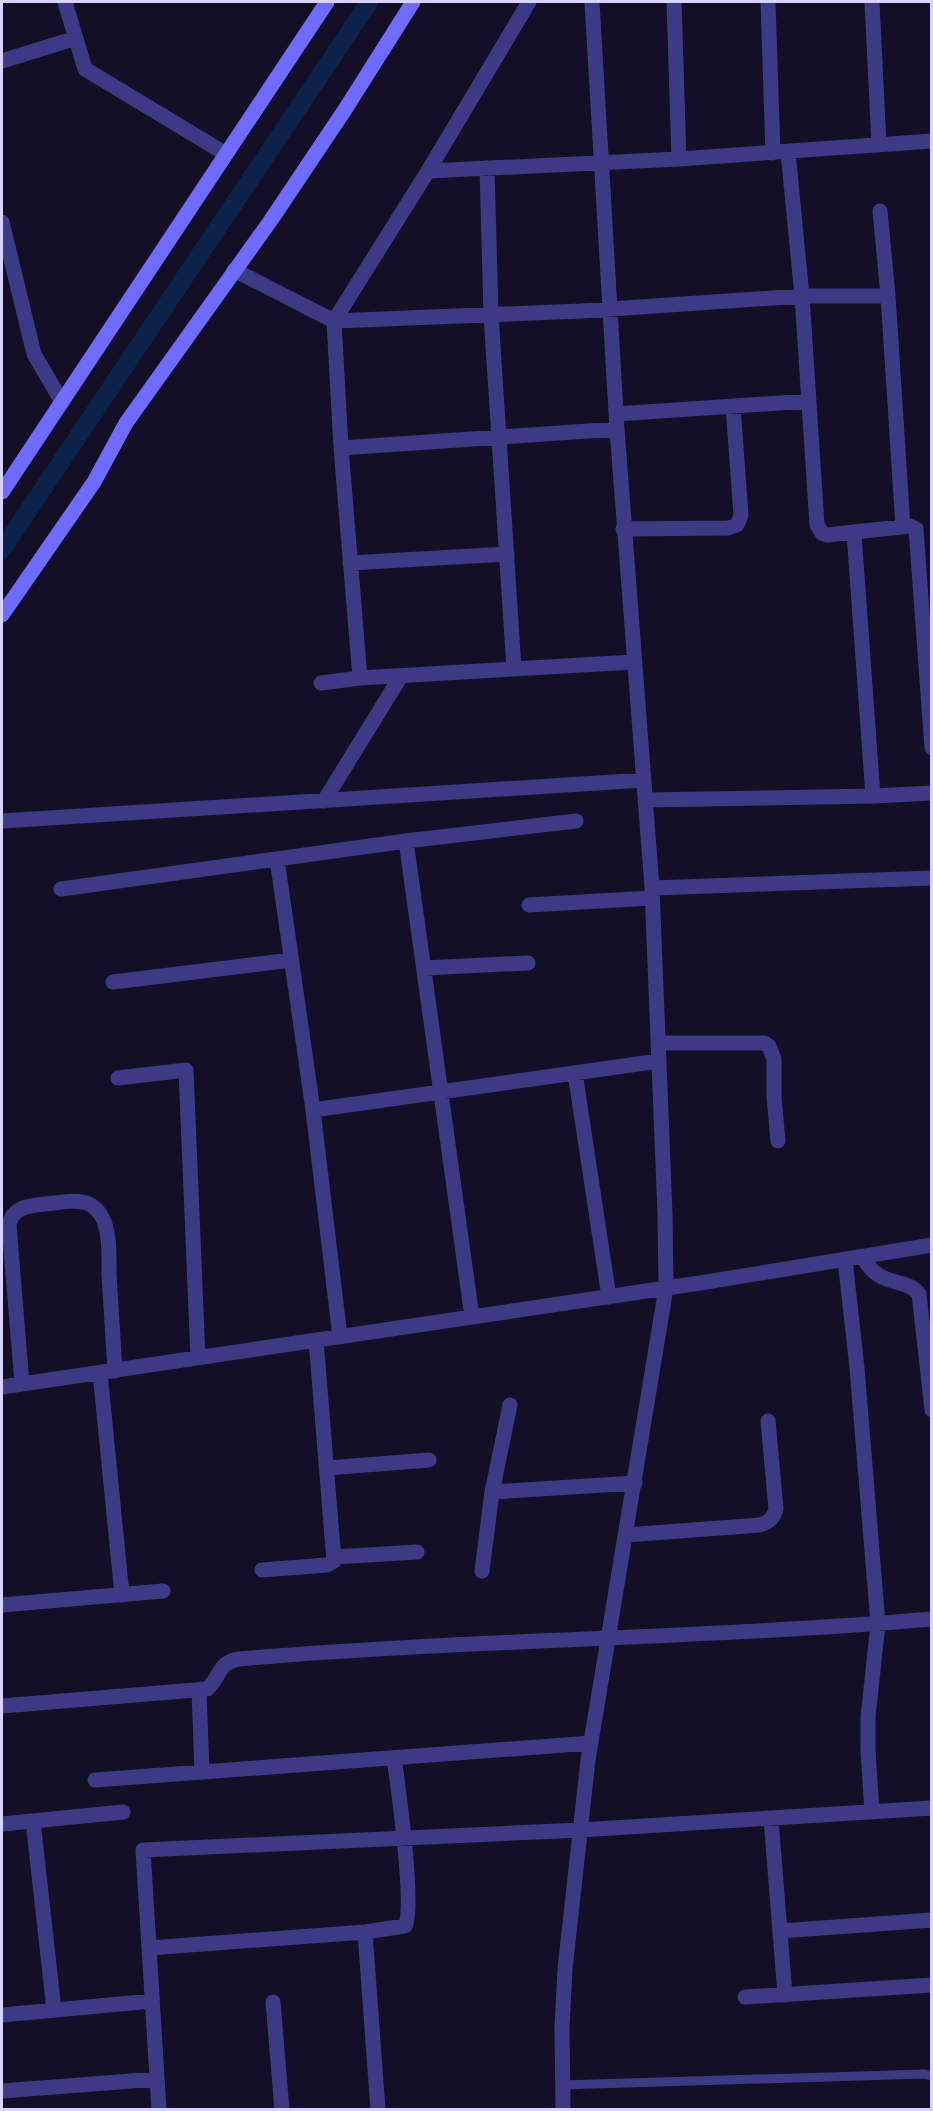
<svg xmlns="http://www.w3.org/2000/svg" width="933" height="2111" font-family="Montserrat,sans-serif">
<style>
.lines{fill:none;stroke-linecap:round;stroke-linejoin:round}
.canal{stroke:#0c2248;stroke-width:18}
.lane{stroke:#3d3a85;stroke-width:9}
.street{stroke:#3d3a85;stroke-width:15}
.secondary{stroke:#6f6bff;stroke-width:15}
</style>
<rect width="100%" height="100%" fill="#130f26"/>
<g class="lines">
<path class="canal" d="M2 550 369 2"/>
<path class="lane" d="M561 2085 925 2074 932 2076"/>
<path class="street" d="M65 2 85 69 226 154
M674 2 679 159 932 141
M768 2 773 153
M872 2 879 145
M2 61 76 38
M788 152 802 296 817 525 822 533 827 535 910 526 916 529 932 748
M487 168 491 315 514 669
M428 171 679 159
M880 211 888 296 903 527
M2 222 34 354 62 402
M234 270 334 321 428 171 529 2
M616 414 809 401
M341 448 617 429
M623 529 728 528 737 525 741 515 733 406
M854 534 873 796
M350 563 507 554
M360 678 341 448 334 321 581 311 802 296H888
M321 683 360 678 634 662
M645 800 873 796 932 793
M324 801 401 676
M2 821 644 780
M406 841 472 1317
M277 859 313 1110 340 1337
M652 888 932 878
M61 889 406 841 576 821
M529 905 652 898
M424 968 528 963
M113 982 291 960
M659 1043H764L769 1046 774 1059V1097L778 1141
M575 1073 609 1297
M118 1078 186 1070 198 1358
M313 1110 659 1061
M863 1257C879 1289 905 1276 919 1294L932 1410
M845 1260 857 1368 878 1624 868 1717V1751L872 1812
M100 1373 122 1595
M22 1384 9 1225C13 1206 29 1206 45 1204 59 1203 78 1198 91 1205 99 1210 104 1219 106 1228 110 1242 109 1259 109 1274 111 1306 113 1338 115 1371
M2 1387 700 1283 932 1245
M327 1468 429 1460
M492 1492 635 1483
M626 1535 760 1525C769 1522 773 1519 776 1509L768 1421
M334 1557 417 1552
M262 1570 327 1565 334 1561 316 1340
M482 1571 492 1492 510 1405
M2 1605 163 1591
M199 1690 202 1772
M2 1706 207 1689C221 1677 217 1663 239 1659 470 1639 701 1639 932 1619
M95 1780 591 1743
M771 1819 785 1995
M33 1821 54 2010
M2 1824 123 1812
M780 1931 932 1920
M365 1932 378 2110
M149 1948 365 1932 405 1926C415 1908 398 1785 394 1758
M745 1997 932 1985
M273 2002 282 2110
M2 2015 152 2001
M2 2091 157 2079
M159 2110 143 1850 580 1830 932 1808
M563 2110 562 2027 565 1969 588 1760 666 1288 665 1214 652 888 617 429 592 2"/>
<path class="secondary" d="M2 492 327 2
M2 615 94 482 126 423 271 220 346 108 413 2"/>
</g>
<rect width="933" height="2111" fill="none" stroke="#d9d4ff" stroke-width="6"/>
</svg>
